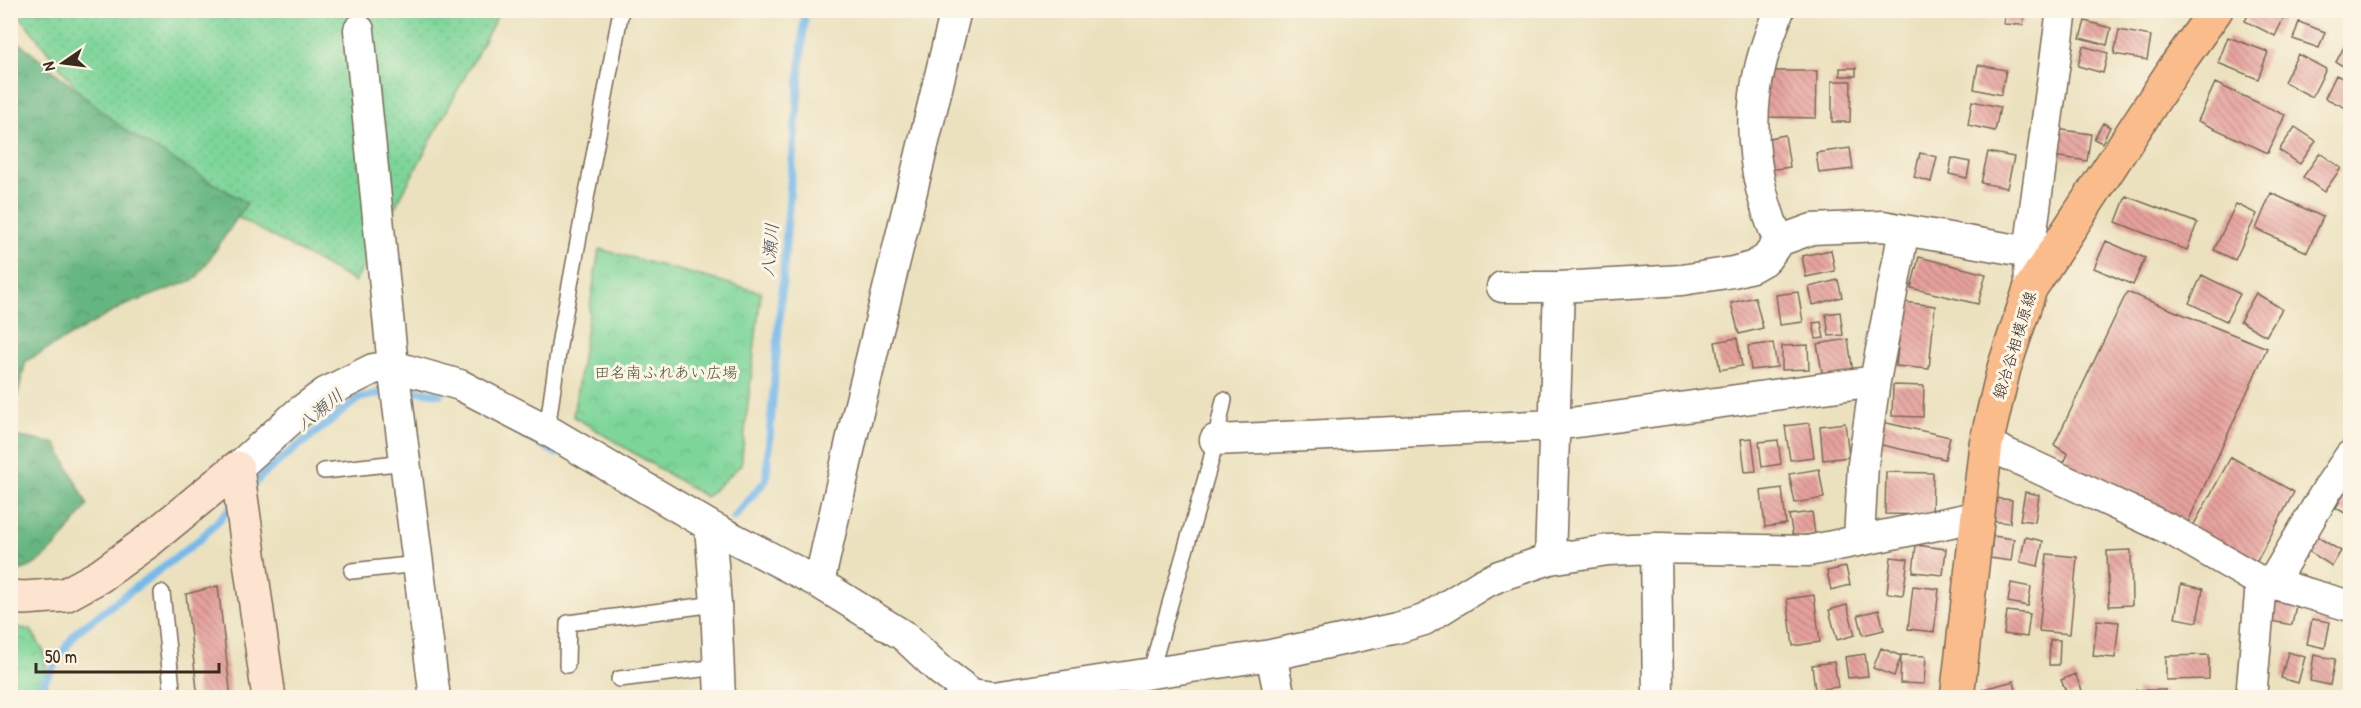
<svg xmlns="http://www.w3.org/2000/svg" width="2361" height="708" font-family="'Patrick Hand','Klee One',sans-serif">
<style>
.grass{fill:url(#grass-dots);stroke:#5c805c;stroke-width:1.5}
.forest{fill:url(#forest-crowns);stroke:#507050;stroke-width:1.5}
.park{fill:url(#park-crowns);stroke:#5c805c;stroke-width:1.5}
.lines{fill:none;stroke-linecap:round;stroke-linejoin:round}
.stream{stroke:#75b9eb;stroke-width:8}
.building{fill:url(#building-back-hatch)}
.lane-casing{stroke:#796a56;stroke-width:18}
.street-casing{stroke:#796a56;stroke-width:33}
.secondary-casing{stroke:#796a56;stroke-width:36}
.primary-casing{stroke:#796a56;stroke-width:36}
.lane{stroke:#fff;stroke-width:15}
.street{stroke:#fff;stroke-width:30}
.secondary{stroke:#fde4d1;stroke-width:33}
.primary{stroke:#fabc8b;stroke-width:33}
.labels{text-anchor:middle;stroke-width:6;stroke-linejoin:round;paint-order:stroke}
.street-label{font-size:16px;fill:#3b2a1e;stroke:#fcf5e5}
.park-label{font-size:16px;fill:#4c553d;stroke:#fcf5e5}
.water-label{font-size:18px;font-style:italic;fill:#4c555c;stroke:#fcf5e5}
</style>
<defs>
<pattern id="grass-dots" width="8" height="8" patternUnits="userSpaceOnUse" patternTransform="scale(1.5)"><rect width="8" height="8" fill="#7dd59a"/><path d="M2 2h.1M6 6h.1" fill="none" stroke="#6db784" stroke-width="1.8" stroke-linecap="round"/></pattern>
<pattern id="forest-crowns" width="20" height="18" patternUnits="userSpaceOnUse" patternTransform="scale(1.5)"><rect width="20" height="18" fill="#66b682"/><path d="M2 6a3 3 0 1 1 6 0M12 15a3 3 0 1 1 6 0" fill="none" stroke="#55946a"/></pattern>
<pattern id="park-crowns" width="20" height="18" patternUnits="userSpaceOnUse" patternTransform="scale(1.5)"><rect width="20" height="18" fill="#7dd59a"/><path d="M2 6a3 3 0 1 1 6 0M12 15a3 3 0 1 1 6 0" fill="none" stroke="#6db784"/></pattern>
<pattern id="building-back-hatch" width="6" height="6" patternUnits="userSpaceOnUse" patternTransform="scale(1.5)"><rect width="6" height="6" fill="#e6a19d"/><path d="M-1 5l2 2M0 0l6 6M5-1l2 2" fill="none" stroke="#bc837f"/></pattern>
</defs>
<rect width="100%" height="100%" fill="#fcf5e5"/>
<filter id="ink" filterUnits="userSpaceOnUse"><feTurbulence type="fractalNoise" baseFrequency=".0167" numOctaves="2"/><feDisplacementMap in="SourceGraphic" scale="12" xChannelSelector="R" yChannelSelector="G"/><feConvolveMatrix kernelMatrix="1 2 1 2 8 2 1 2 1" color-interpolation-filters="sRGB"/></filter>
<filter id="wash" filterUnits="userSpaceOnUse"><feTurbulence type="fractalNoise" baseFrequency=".008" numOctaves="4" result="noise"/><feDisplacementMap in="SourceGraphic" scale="24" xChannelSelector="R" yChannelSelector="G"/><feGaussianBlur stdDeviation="1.35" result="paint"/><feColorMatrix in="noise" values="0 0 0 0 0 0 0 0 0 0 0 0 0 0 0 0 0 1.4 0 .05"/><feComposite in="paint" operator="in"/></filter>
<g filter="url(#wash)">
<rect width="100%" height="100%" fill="#ebe1be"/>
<path class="grass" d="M16 11H500L355 282 132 159Z"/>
<path class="forest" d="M11 36 130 134 247 203 196 279 121 307 26 361 11 421Z
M10 435 56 444 88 505C69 528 43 573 11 571Z"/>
<path class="park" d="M599 249 761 292 741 465 706 497 573 416Z
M11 626 31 630 45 654 48 697H11Z"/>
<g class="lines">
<path class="stream" d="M402 389 440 394
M518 432 557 453
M250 488 264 473 359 398 390 391
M734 517 766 480 805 10
M33 698 76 632 199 540 233 506"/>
</g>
<g id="blocks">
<path class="building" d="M2005 10H2025L2023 25 2004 24Z
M2251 10H2281L2286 13 2275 36 2245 21Z
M2085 21 2111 28 2107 45 2080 38Z
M2299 22 2325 32 2319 48 2293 39Z
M2119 30 2151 36 2147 60 2114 54Z
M2228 37 2268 52 2258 79 2218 63Z
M2345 45 2350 48V70L2336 62Z
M2083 46 2108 53 2103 73 2078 66Z
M2298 54 2326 69 2312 97 2284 82Z
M1978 65 2006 70 2001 95 1974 89Z
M1840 68H1856V76H1840Z
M1766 71H1817L1816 118 1765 117Z
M2336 75 2350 82V103L2348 109 2325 98Z
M1832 81H1851L1850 122H1832Z
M2215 83 2285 115 2268 153 2198 121Z
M1972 101 2000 107 1995 131 1968 125Z
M2103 123 2110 127 2102 143 2094 139Z
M2295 127 2316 141 2300 164 2279 150Z
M2056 129 2091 134 2087 161 2053 156Z
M1785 135 1790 167 1769 170 1764 139Z
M1850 148 1853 169 1819 173 1816 153Z
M1988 152 2014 157 2007 188 1981 183Z
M1920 153 1937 157 1931 182 1914 177Z
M2320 153 2341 168 2324 192 2303 177Z
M1952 158 1970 162 1967 178 1949 174Z
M2271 193 2323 217 2307 252 2256 229Z
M2126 196 2197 223 2187 250 2116 222Z
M2236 204 2257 214 2235 260 2214 250Z
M2106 241 2145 258 2133 285 2094 268Z
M1831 250 1835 271 1806 277 1802 256Z
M1919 257 1986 274 1978 304 1911 288Z
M2202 275 2240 294 2226 321 2189 303Z
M1838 280 1842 297 1813 305 1809 287Z
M1798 292 1803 322 1780 325 1776 295Z
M2127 292 2267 348 2188 522 2062 467 2068 454 2054 445Z
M2256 293 2282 309 2266 336 2240 321Z
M1755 297 1763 328 1739 334 1731 303Z
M1903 302 1935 306 1929 369 1896 366Z
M1840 312 1843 335 1829 336 1826 314Z
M1821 322 1824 338 1816 339 1813 323Z
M1737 338 1742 366 1720 370 1715 342Z
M1848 339 1853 373 1823 378 1817 344Z
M1773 343 1777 367 1751 370 1748 346Z
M1808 345 1809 369 1782 370V346Z
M1893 385 1924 386 1923 417 1892 416Z
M1882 422 1950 437 1945 459 1877 444Z
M1809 423 1814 457 1790 460 1785 426Z
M1845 423 1849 457 1823 460 1820 426Z
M1752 438 1756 471 1745 472 1741 439Z
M1778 440 1781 464 1762 467 1759 442Z
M2231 457 2294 492 2256 563 2192 528Z
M1819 469 1824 498 1795 503 1789 474Z
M1886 472 1933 473 1932 515 1885 514Z
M2347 487 2350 489V516L2336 508Z
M1782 488 1786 524 1765 527 1761 491Z
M2025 492 2039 495 2035 522 2020 520Z
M1993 498 2012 500 2010 523 1991 521Z
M1812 512 1815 534 1793 537 1789 515Z
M2311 533 2341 551 2332 566 2302 547Z
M1993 536 2014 539 2011 561 1990 558Z
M2025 537 2043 541 2038 566 2020 562Z
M1916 545 1946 549 1943 575 1913 572Z
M2131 550 2132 605 2109 606 2107 551Z
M2047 554 2077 557 2070 634 2039 631Z
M1891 557 1908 559 1903 595 1887 593Z
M1846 567 1850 585 1831 590 1827 571Z
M2011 583 2031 587 2028 606 2008 602Z
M2181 584 2203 589 2197 622 2175 618Z
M218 586 231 698H198L186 594Z
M1913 586 1939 589 1934 632 1908 629Z
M1814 595 1820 642 1793 646 1787 599Z
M2269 600 2296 605 2292 625 2265 620Z
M1847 605 1855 635 1837 640 1829 610Z
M1879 610 1884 630 1863 635 1858 615Z
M2007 611 2030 614 2027 637 2004 634Z
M2312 619 2330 622 2325 648 2307 644Z
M2097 620 2119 622 2115 658 2093 656Z
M2050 640H2060L2059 665H2049Z
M1881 648 1901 656 1894 676 1873 668Z
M2288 652 2305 657 2298 683 2281 678Z
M1865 654 1868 676 1848 678 1845 657Z
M1901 655 1926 656 1924 684 1900 683Z
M2209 655V679L2166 680V656Z
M2314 655 2335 659 2330 685 2310 681Z
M1834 662 1838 687 1815 690 1812 665Z
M2075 674 2082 690 2068 696 2061 680Z
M2014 681 2018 698H1985L1983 689Z
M2136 690H2165V698H2136Z"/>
</g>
</g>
<g filter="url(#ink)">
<use href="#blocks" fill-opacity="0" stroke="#796a56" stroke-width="1.5"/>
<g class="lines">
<g class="lane-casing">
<path id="lane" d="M547 430 560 339 621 10
M324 471 406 462
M352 571 418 564
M162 593 173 698
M567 665 568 623 716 604
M1150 674 1211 460 1224 400
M619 679 718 667"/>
</g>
<g class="street-casing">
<path id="street" d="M1779 10C1772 29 1764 49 1760 68 1746 124 1755 188 1779 241
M359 30 393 366 435 698
M1904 230 2029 252
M1502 287H1559
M2030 289 2029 252 2062 10
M1215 440 1556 425 1875 381
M1986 444 2173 531 2261 582 2251 698
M237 468 298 413 325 393 373 369 393 366 460 385 547 430 710 526 819 583 904 636 940 670 972 694 993 697 1271 655 1397 628 1424 620 1482 584 1499 576 1550 559 1608 550 1656 548 1808 551 1976 517
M710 526 716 604 720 698
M1656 548 1658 698
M1550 559 1559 287 1682 280 1733 272 1752 267 1766 259 1779 241 1812 229 1883 226 1904 230 1875 381 1863 464 1859 540
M2261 582 2272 583 2350 606
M819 583 852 437 956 10
M2272 583 2327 490 2350 456
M1271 655 1280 698"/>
</g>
<g class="secondary-casing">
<path id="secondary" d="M10 597 24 598 65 595 100 576 147 542 237 468 269 698"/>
</g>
<g class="primary-casing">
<path id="primary" d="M1957 698 1986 444 2004 368 2030 289 2174 69 2216 10"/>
</g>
<use href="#lane" class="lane"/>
<use href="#street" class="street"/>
<use href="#secondary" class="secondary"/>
<use href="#primary" class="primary"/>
</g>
</g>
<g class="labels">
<g class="street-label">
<text transform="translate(2014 345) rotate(-73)" y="6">鍛冶谷相模原線</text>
</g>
<g class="park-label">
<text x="666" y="378">田名南ふれあい広場</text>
</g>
<g class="water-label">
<text transform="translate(770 250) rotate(-85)" y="6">八瀬川</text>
<text transform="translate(320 410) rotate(-39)" y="6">八瀬川</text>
</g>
</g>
<rect width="2361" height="708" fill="none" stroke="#fcf5e5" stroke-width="36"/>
<g transform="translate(63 63) rotate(256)" stroke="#fcf5e5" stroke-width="4.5" paint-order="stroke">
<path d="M0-4.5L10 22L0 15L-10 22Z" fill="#3b2a1e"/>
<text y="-9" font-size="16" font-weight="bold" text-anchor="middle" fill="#3b2a1e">N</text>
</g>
<path d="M36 663v9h183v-9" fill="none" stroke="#3b2a1e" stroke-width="3"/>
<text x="45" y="663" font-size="18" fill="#3b2a1e" stroke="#fcf5e5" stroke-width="4.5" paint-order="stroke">50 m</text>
</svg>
